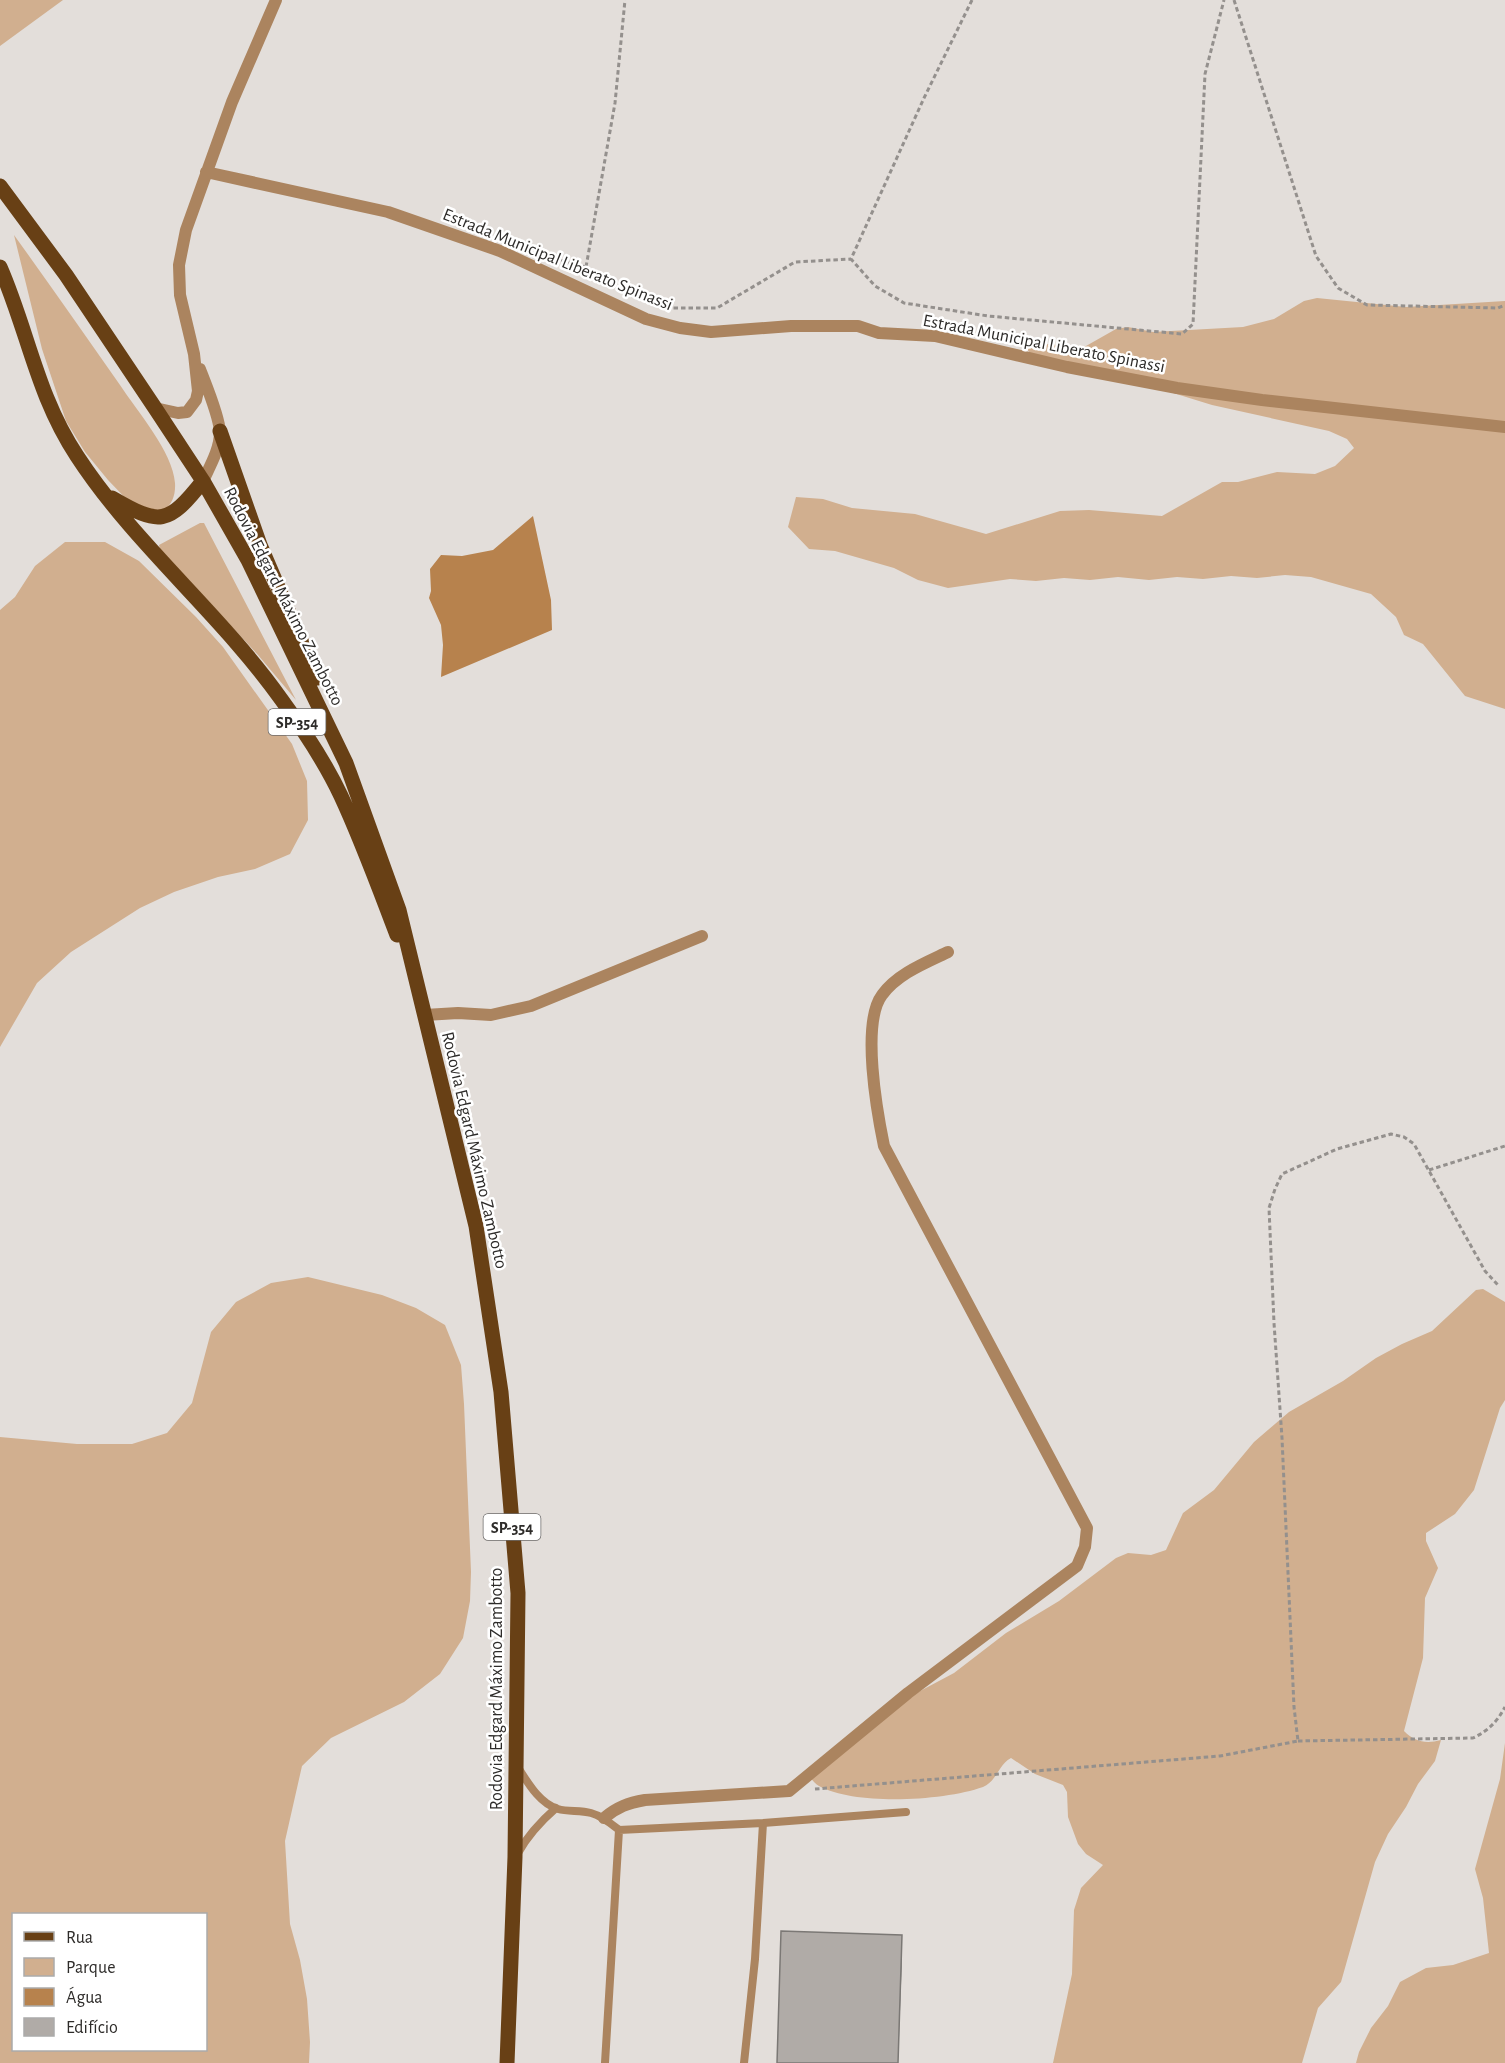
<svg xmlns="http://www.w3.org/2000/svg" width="1505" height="2063" font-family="'Alegreya Sans',sans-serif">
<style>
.green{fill:#d1af8f;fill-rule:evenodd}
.water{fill:#b7824d}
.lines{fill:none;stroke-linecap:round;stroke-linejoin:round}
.path{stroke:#94908d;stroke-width:3;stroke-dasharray:4.5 3;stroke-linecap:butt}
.service{stroke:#ab845f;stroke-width:8}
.minor{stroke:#ab845f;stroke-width:12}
.primary{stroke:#684015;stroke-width:15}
.shaded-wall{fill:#7b7875}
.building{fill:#b0aba7;stroke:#7b7875;stroke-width:1.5}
.labels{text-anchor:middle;stroke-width:5;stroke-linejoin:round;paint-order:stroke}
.shield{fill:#fff;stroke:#6d6b6a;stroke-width:1.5}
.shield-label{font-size:16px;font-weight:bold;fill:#2e2c2a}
.street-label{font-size:18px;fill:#2e2c2a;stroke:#fff}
</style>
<rect width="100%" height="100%" fill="#e3deda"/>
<path class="green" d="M0 0H63L0 46Z
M14 235C50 285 85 335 120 385 137 411 173 452 175 483 176 499 169 510 155 515L132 505 108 480 85 452 66 421 42 349Z
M1317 298 1406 307 1505 301V709L1465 696 1423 644 1404 635 1396 617 1371 594 1311 577 1285 575 1257 578 1231 576 1203 579 1177 577 1149 580 1118 577 1090 580 1064 578 1036 581 1010 579 948 588 918 580 894 568 835 551 809 549 788 527 796 497 823 499 852 508 915 514 986 534 1060 511 1089 510 1162 516 1222 482H1238L1277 472 1315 474 1335 466 1354 448 1347 439 1329 431 1212 405 1144 384 1030 353 1022 343 1086 346 1116 329 1128 327 1153 332 1243 327 1274 319 1304 301Z
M200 523H204L296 700 258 655 160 549 159 545Z
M65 542H105L139 561 196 617 223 647 292 744 307 781 308 820 290 854 255 869 218 877 174 892 140 908 71 952 37 983 0 1047V610L15 597 35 566Z
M308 1277 382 1295 416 1308 445 1325 461 1365 464 1404 471 1572 470 1601 463 1638 440 1674 404 1702 331 1738 302 1766 285 1841 290 1924 300 1960 307 1999 310 2042 309 2063H0V1437L77 1444H132L167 1433 192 1403 211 1332 236 1302 271 1283ZM14 1914H206V2050H14Z
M1483 1289 1505 1302V1400L1500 1408 1474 1490 1455 1514 1426 1533V1541L1438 1568 1425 1598 1423 1658 1404 1731C1415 1742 1426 1744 1441 1740L1435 1761 1418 1784 1406 1807 1388 1834 1375 1862 1341 1982 1318 2008 1302 2063H1053L1072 1974 1074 1910 1081 1888 1103 1865 1086 1854 1078 1844 1068 1817 1067 1792 1063 1785 1035 1774 1011 1758C998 1765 997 1781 983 1787 943 1801 856 1806 819 1786 814 1783 810 1777 806 1773L907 1698 954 1673 1006 1633 1059 1601 1116 1558 1128 1553 1151 1555 1166 1550 1183 1513 1214 1490 1254 1442 1289 1412 1343 1381 1376 1358 1402 1344 1432 1331 1476 1290Z
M1505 1743V2063H1356L1359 2052 1371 2028 1388 2006 1400 1982 1426 1968 1453 1965 1489 1953 1483 1898 1475 1869 1500 1779Z"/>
<path class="water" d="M533 516 551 600 552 630 441 677 443 645 441 625 429 598 431 591 430 569 441 555 462 556 493 550Z"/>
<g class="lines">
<path class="path" d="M972 0 924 98 851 259 875 286 904 303 988 316 1182 334 1193 324 1205 74 1224 0
M1234 0 1316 256 1338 288 1367 305 1498 308 1505 305
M554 260 557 259 586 267 609 284
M586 267 615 103 625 0
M666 308H717L795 262 851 259
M1429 1170 1505 1146
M1298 1741 1473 1738C1488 1731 1497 1722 1505 1707
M815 1789 1220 1756 1298 1741 1294 1707 1282 1438 1274 1323 1269 1208 1275 1189 1282 1174 1337 1149 1391 1134 1404 1137 1414 1144 1485 1271 1498 1285"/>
<path class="service" d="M519 1769C528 1783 540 1804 558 1809 568 1812 580 1810 591 1813 602 1816 610 1823 619 1830L763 1823 906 1812
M518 1853C528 1835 540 1822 556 1808
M605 2063 619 1830
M744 2063 755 1959 763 1823"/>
<path class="minor" d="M206 172 388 212 500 251 646 319 680 328 711 332 791 326H858L879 333 935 336 1067 367 1177 388 1262 400 1505 427
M200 369C206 385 219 415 220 432 220 449 210 466 203 481
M155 408 178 413 187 412 196 400 198 391 194 354 180 295 179 265 186 230 232 102 276 0
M425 1015 458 1013 491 1015 531 1006 702 936
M604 1818C617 1807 628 1803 645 1800L789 1791 908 1693 1077 1566 1085 1547 1087 1528 884 1146C877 1112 861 1023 882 995 897 974 925 963 948 952"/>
<path class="primary" d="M0 186 66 275 155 408 203 481 248 560 346 763 399 910 476 1226 501 1392 518 1593 515 1857 507 2063
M0 267C28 331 37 396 77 456 135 545 220 613 281 699 303 729 325 762 341 796 362 841 379 888 397 935
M220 431 260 545 317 678
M112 498C160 526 168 525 203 481"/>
</g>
<path class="shaded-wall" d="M902 1935V1959L898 2063Z"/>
<path class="building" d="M781 1931 902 1935 898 2063H777Z"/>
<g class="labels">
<g class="shield">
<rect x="268.5" y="709" width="57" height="26" rx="4.5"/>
<rect x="483.5" y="1514" width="57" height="26" rx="4.5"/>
</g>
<g class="shield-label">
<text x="297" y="728">SP-354</text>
<text x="512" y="1533">SP-354</text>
</g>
<g class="street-label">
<text transform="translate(558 259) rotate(22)" y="6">Estrada Municipal Liberato Spinassi</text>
<text transform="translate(1044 343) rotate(11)" y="6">Estrada Municipal Liberato Spinassi</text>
<text transform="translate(284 596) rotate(63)" y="6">Rodovia Edgard Máximo Zambotto</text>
<text transform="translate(475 1150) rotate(77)" y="6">Rodovia Edgard Máximo Zambotto</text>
<text transform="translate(496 1689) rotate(-90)" y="6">Rodovia Edgard Máximo Zambotto</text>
</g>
</g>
<rect x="12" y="1913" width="195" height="138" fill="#ffffff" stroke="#ababaa" stroke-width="1.5"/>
<rect x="24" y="1932" width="30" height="9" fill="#684015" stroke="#ababaa" stroke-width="1.5"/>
<text x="66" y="1943" font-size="18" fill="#2e2c2a">Rua</text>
<rect x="24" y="1958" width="30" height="18" fill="#d1af8f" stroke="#ababaa" stroke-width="1.5"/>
<text x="66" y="1973" font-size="18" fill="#2e2c2a">Parque</text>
<rect x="24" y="1988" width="30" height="18" fill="#b7824d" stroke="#ababaa" stroke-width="1.5"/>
<text x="66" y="2003" font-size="18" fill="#2e2c2a">Água</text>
<rect x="24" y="2018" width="30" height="18" fill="#b0aba7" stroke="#ababaa" stroke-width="1.5"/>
<text x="66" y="2033" font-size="18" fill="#2e2c2a">Edifício</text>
</svg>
